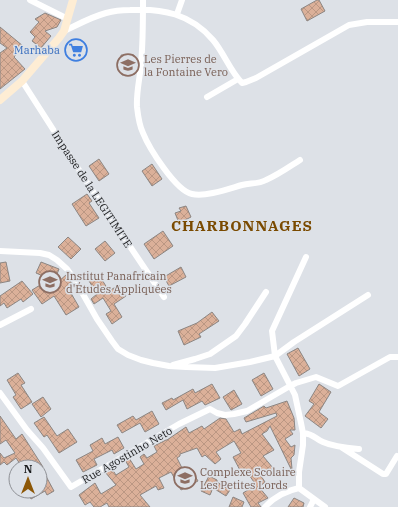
<svg xmlns="http://www.w3.org/2000/svg" width="398" height="507" font-family="'IBM Plex Serif',serif">
<style>
.building{fill:url(#building-cross-hatch);stroke:#8c8683}
.lines{fill:none;stroke-linecap:round;stroke-linejoin:round}
.street{stroke:#fff;stroke-width:6}
.secondary{stroke:#feedd4;stroke-width:8}
.labels{text-anchor:middle;stroke-width:3;stroke-linejoin:round;paint-order:stroke}
.shop-label{font-size:11px;fill:#366cbe;stroke:#dde1e7;text-anchor:end}
.education-label{font-size:11px;fill:#785e54;stroke:#dde1e7;text-anchor:start}
.street-label{font-size:11px;fill:#191a1c;stroke:#dde1e7}
.district-label{font-size:15px;font-weight:bold;letter-spacing:1px;fill:#7a4a00;stroke:#dde1e7}
</style>
<defs>
<pattern id="building-cross-hatch" width="8" height="8" patternUnits="userSpaceOnUse"><rect width="8" height="8" fill="#dbb099"/><path d="M0 0l8 8M0 8l8-8" fill="none" stroke="#bb9783"/></pattern>
</defs>
<rect width="100%" height="100%" fill="#dde1e7"/>
<path class="building" d="M317 0H319L325 11 307 21 301 9Z
M45 13 61 20 57 27 45 31 51 36 41 48 32 41 35 37 30 32 39 22 35 19Z
M0 27 23 46 14 57 25 69 0 89V53L7 48 0 43Z
M121 55H134L135 74 122 75Z
M99 159 109 174 99 181 89 166Z
M152 164 162 179 152 186 142 171Z
M87 194 92 201 89 203 99 218 86 226 72 204Z
M186 206 191 217 179 223 175 213 181 211 179 208Z
M163 231 173 246 154 259 144 244Z
M68 237 81 249 71 259 58 247Z
M105 241 115 253 105 261 95 249Z
M6 262 10 281 0 283V263Z
M41 262 59 269 52 287 66 275 72 284 68 288 79 307 66 315 54 296 42 304 32 290 50 279 36 273Z
M181 267 186 277 169 286 164 277Z
M99 275 109 291 119 285 126 296 114 304 122 317 112 324 106 314 111 311 103 298 94 304 91 299 97 294 89 281Z
M22 281 33 294 23 302 21 299 7 308 4 303 0 306V296Z
M212 312 219 321 199 334 201 337 184 345 178 331 197 323Z
M298 348 310 369 299 376 287 354Z
M18 373 25 383 21 385 32 402 21 409 13 397 16 395 7 380Z
M264 373 273 389 261 396 252 380Z
M212 384 220 398 205 405 202 401 187 409 183 400 166 410 162 403 172 398 173 400 193 389 195 393Z
M319 384 331 392 319 412 328 419 321 428 305 416 314 404 309 401Z
M234 390 242 404 231 410 223 397Z
M43 397 51 409 41 417 32 404Z
M287 401 294 418 295 430H290L293 434 285 439 291 447 295 445 294 455 291 458 292 469H291L270 426 267 431 262 434 274 450 263 456 273 468 261 476 265 482 259 487 268 498 258 503 261 507H251L243 493 256 485 247 472 242 474 233 457 241 453 234 441 216 452 221 459 215 464 205 455 202 457 197 448 180 454V456L177 458 182 468 185 467 188 473 192 471 198 481 181 490 171 472 159 478 164 488 158 490 156 486 140 495 150 507H109L107 503 100 507H94L90 502 85 505 79 495 95 483 101 494 116 485 105 472 112 469 116 475 129 467 125 460 129 458 136 469 144 464 140 457 144 454 147 458 157 452 154 446 166 440H167L186 427 189 433 202 426 204 429 220 418 226 419 234 432 240 429 242 434 277 416 276 413 246 422 244 418 264 406 266 408Z
M152 411 159 424 145 432 140 423 122 433 117 425 133 416 136 420Z
M0 416 16 439 22 434 43 467H41L54 491 47 495 45 491 31 499 27 491H40V467H22L16 458 7 465 4 462 0 465V453L4 458 15 453 6 440 0 444Z
M44 417 57 436 68 429 77 442 59 453 47 435 44 437 34 423Z
M118 437 124 448 114 454 112 450 94 459 97 465 83 472 76 460 93 451 90 445 102 438 105 444Z
M209 476 217 480V482L230 490 226 496 213 488 210 495 201 491Z
M233 497 244 502 242 507H229Z
M294 498 304 503 303 507H288Z"/>
<g class="lines">
<path class="street" d="M30 0 68 19
M143 0C143 21 143 43 141 64 140 78 136 93 137 107 138 116 139 125 143 133 149 148 176 191 192 194 206 197 228 189 242 185 250 183 259 184 266 180 278 175 289 167 300 160
M177 14 182 0
M64 31C77 25 91 17 106 13 113 11 122 10 130 10 162 8 191 14 213 40 224 53 230 71 242 83L246 82 256 78 349 25 367 22H398
M22 81 90 187 164 297
M207 97 238 79
M0 251 40 253 49 255 57 260 67 269 75 280 97 319 112 341 118 349 128 355 141 360 153 363 169 366 186 367 215 368 250 362 275 356 294 342 368 295
M306 257 272 331 275 356 295 395 301 423 303 433V445L299 472V488L325 507
M0 325 31 309
M173 365 195 359 210 354 236 336 245 324 266 292
M0 393 27 430 43 448 71 487 179 424 210 409 217 413 225 415 234 414 247 411 290 386 296 383 316 377 338 386 390 357H398
M303 433C314 434 314 438 323 442 334 447 347 448 359 449
M341 447 383 474H386L397 456
M265 507C275 496 285 491 299 488
M310 507 314 499"/>
<path class="secondary" d="M0 100 22 81 59 38 64 31 73 0"/>
</g>
<defs>
<g id="supermarket-ring" transform="scale(1.15)"><circle r="9.5" fill="#dde1e7" stroke="#3f7fe0" stroke-width="1.5"/><path d="M-6-5.5h2.5l.6 2H6L4.5 2H-2.5L-4.4-4H-6ZM-1.5 3.2a1.3 1.3 0 1 0 .1 0ZM3 3.2a1.3 1.3 0 1 0 .1 0Z" fill="#3f7fe0"/></g>
<g id="school-ring" transform="scale(1.15)"><circle r="9.5" fill="#dde1e7" stroke="#8d6e63" stroke-width="1.5"/><path d="M0-5L7-2L0 1L-7-2ZM-4 1L0 2.5L4 1V4Q0 6-4 4Z" fill="#8d6e63"/></g>
<g id="university-ring" transform="scale(1.15)"><circle r="9.5" fill="#dde1e7" stroke="#8d6e63" stroke-width="1.5"/><path d="M0-5L7-2L0 1L-7-2ZM-4 1L0 2.5L4 1V4Q0 6-4 4Z" fill="#8d6e63"/></g>
</defs>
<g fill-rule="evenodd">
<use href="#supermarket-ring" x="76" y="50"/>
<use href="#school-ring" x="128" y="65"/>
<use href="#university-ring" x="50" y="282"/>
<use href="#school-ring" x="185" y="478"/>
</g>
<g class="labels">
<g class="shop-label">
<text x="60" y="54">Marhaba</text>
</g>
<g class="education-label">
<text x="144" y="63">Les Pierres de<tspan x="144" dy="13">la Fontaine Vero</tspan></text>
<text x="66" y="280">Institut Panafricain<tspan x="66" dy="13">d'Études Appliquées</tspan></text>
<text x="200" y="476">Complexe Scolaire<tspan x="200" dy="13">Les Petites Lords</tspan></text>
</g>
<g class="street-label">
<text transform="translate(92 189) rotate(57)" y="4">Impasse de la LEGITIMITE</text>
<text transform="translate(127 455) rotate(-30)" y="4">Rue Agostinho Neto</text>
</g>
<g class="district-label">
<text x="242" y="231">CHARBONNAGES</text>
</g>
</g>
<g transform="translate(28 479)"><circle r="19" fill="#dde1e7" stroke="#8f9196"/>
<path d="M0-3L7 15L0 10L-7 15Z" fill="#8c5707"/>
<text y="-6" font-size="11" font-weight="bold" text-anchor="middle" fill="#191a1c">N</text>
</g>
</svg>
